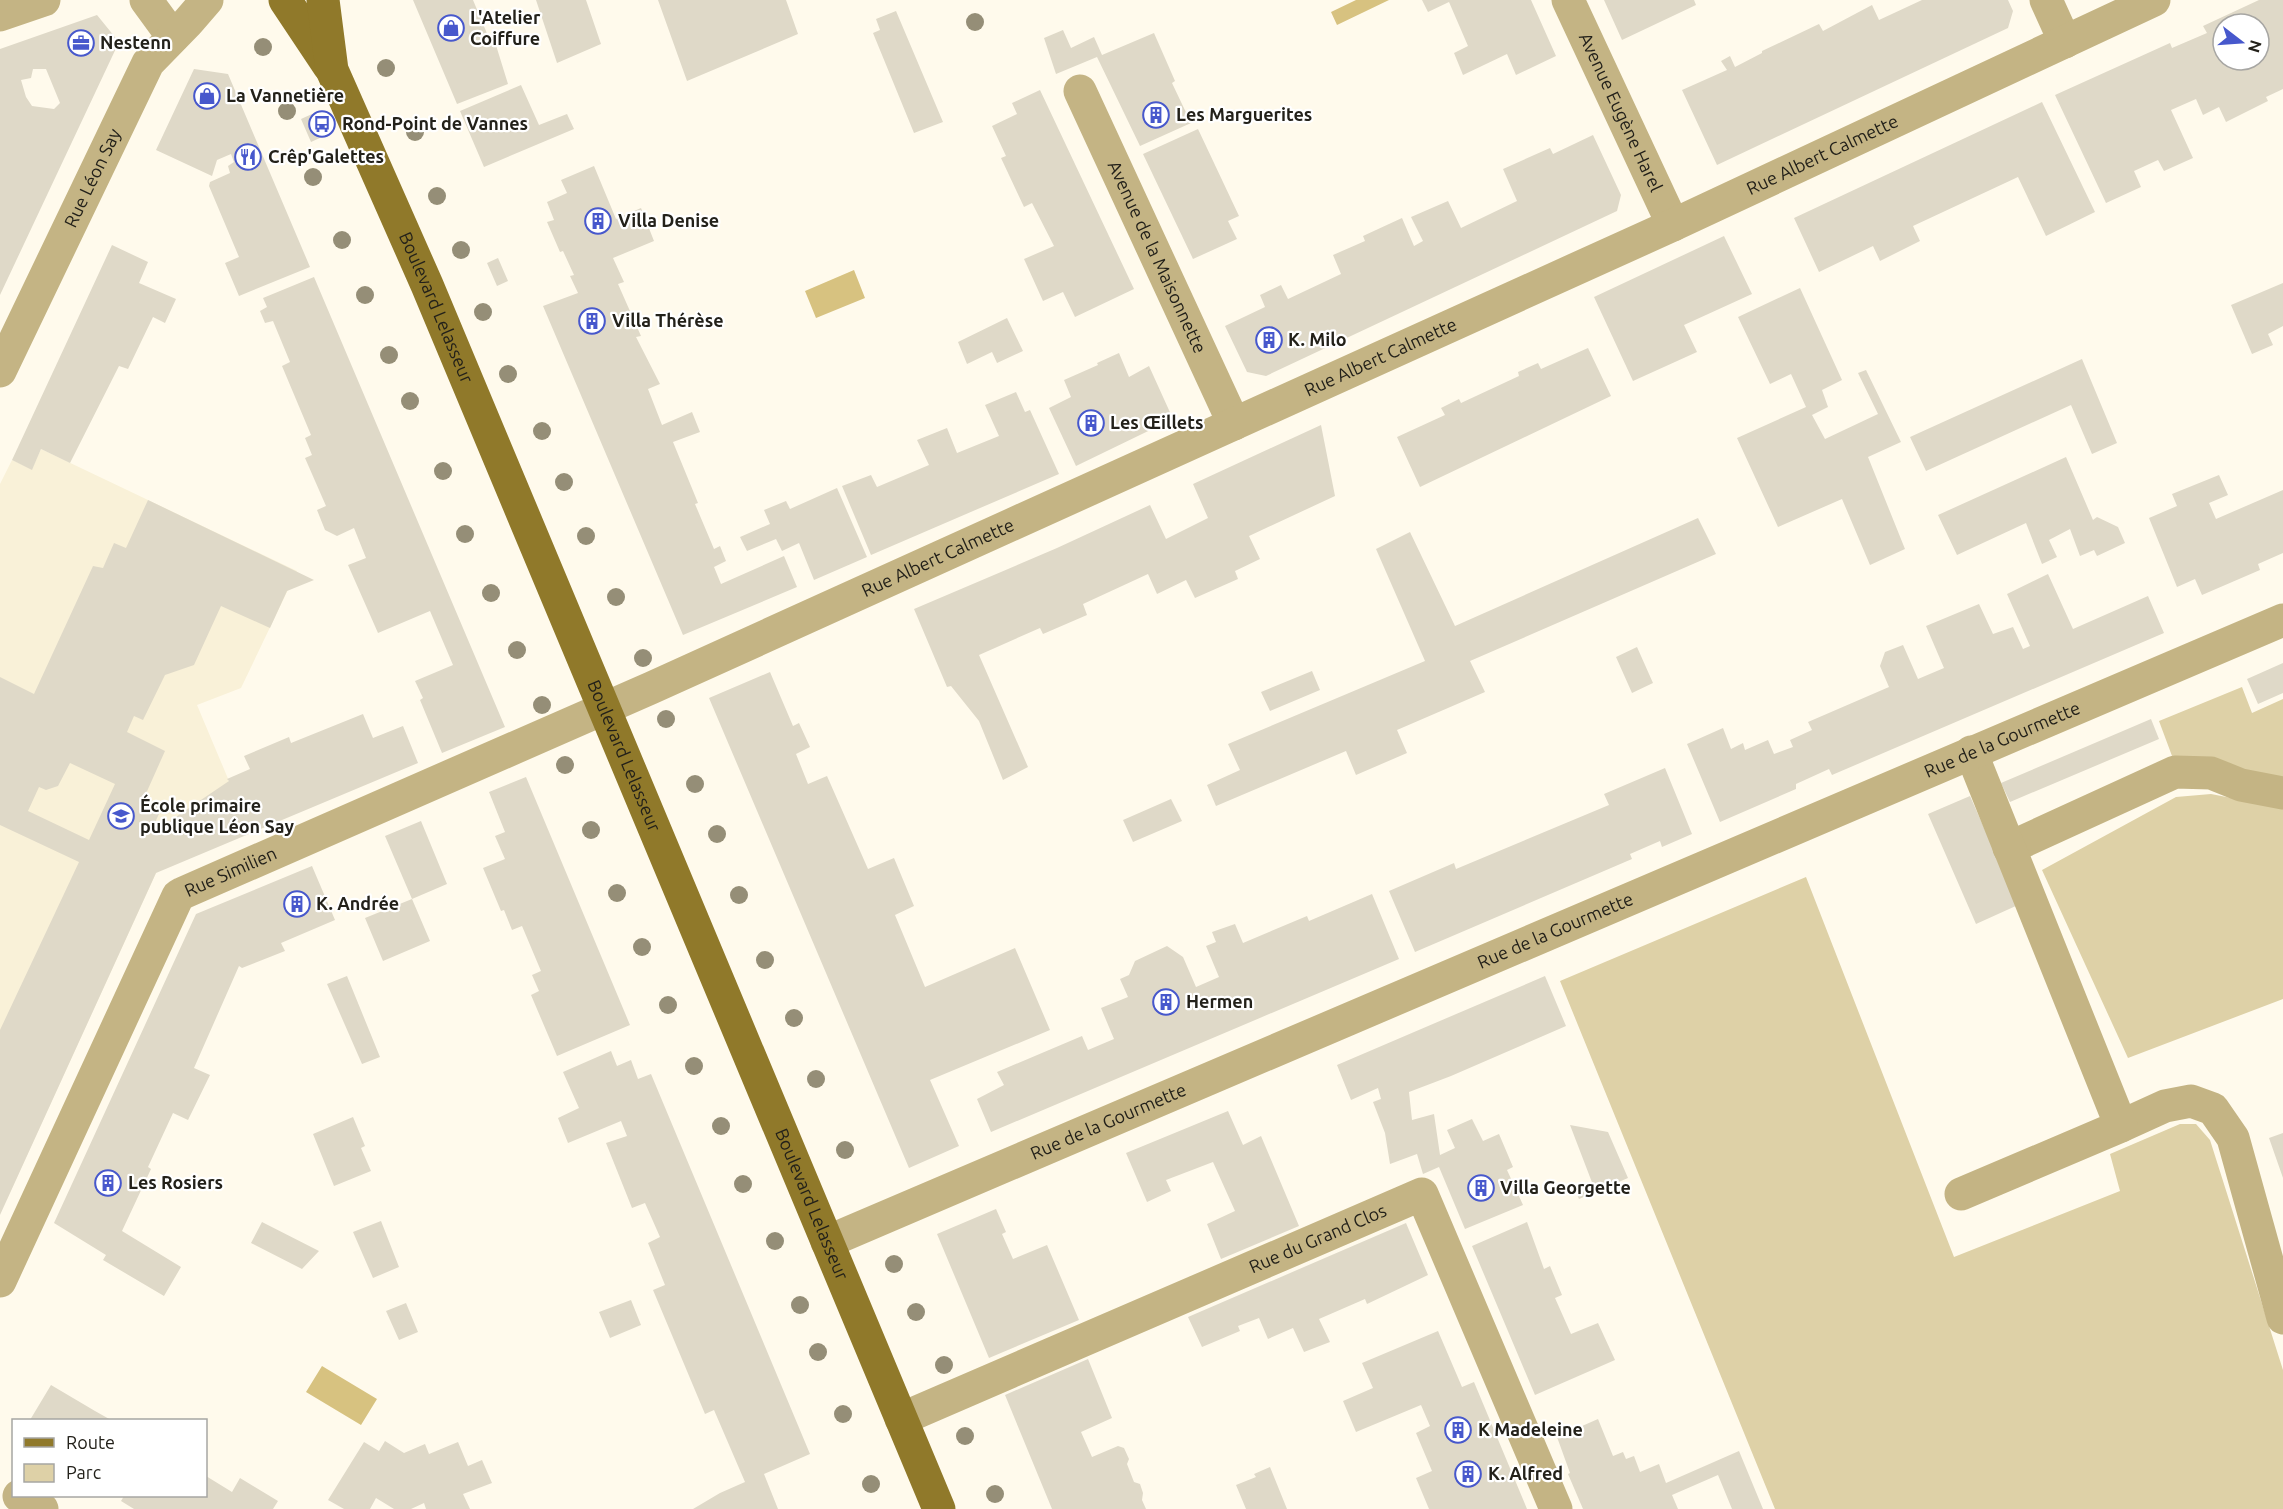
<svg xmlns="http://www.w3.org/2000/svg" width="2283" height="1509" font-family="Ubuntu,sans-serif">
<style>
.built{fill:#f9f1d8}
.green{fill:#ded1a7}
.water{fill:#d7c280}
.building{fill:#dfd9c8;fill-rule:evenodd}
.lines{fill:none;stroke-linecap:round;stroke-linejoin:round}
.minor{stroke:#c4b484;stroke-width:33}
.major{stroke:#90792a;stroke-width:33}
.tree{fill:#958e77}
.labels{text-anchor:middle;stroke-width:4.5;stroke-linejoin:round;paint-order:stroke}
.poi-label{font-size:18px;font-weight:bold;fill:#23211a;stroke:#fff;text-anchor:start}
.street-label{font-size:18px;fill:#23211a;stroke:#fff}
</style>
<rect width="100%" height="100%" fill="#fffaec"/>
<path class="built" d="M41 449 297 571 241 688 197 705 229 781 156 873 7 1199 0 1195V484L12 460 32 469Z"/>
<path class="green" d="M2242 687 2252 713 2283 699V777L2175 764 2159 721Z
M2211 794 2283 808V999L2128 1058 2042 870 2176 797Z
M1806 877 1954 1257 2120 1191 2110 1154 2180 1124H2196L2210 1140 2283 1370V1509H1775L1560 981Z"/>
<path class="water" d="M1356 0H1389L1337 25 1331 12Z
M854 270 865 298 816 318 805 291Z
M322 1366 377 1399 361 1425 306 1392Z"/>
<path class="building" d="M413 0H473L491 43 495 42 508 84 457 104Z
M536 0H586L601 44 557 63Z
M658 0H786L798 34 687 81Z
M1422 0H1531L1556 56 1516 75 1507 54 1463 75 1454 53 1468 46 1449 2 1428 12Z
M1604 0H1694L1696 5 1622 40Z
M1922 0H2008L2013 11 2008 28 1717 165 1682 90 1727 70 1721 61 1730 56 1735 67 1762 53V51L1819 24 1823 31 1872 5 1879 20Z
M2259 0H2283V89L2266 97 2268 101 2226 122 2219 107 2203 115 2196 99 2171 110 2193 158 2164 171 2158 160 2134 171 2141 187 2106 203 2055 95 2170 43 2172 48 2207 33 2203 26ZM2223 24H2259V60H2223Z
M896 11 943 122 914 133 873 33 880 30 876 19Z
M97 15 119 42 0 295V49ZM33 69H46L60 103 54 109 32 106 26 97 21 80 31 78Z
M1063 30 1071 48 1094 37 1102 55 1154 33 1175 81 1172 83 1191 123 1140 146 1097 57 1056 74 1044 38Z
M194 69 228 74 310 267 239 296 225 263 239 257 209 186 210 182 230 173 228 166 234 162 231 154 217 160 212 176 156 150Z
M521 85 539 125 567 114 574 129 484 167 460 111Z
M1040 90 1134 289 1075 317 1063 292 1043 301 1024 259 1054 246 1032 203 1024 207 1001 158 1006 156 992 126 1017 114 1012 103Z
M2042 102 2095 212 2046 236 2018 177 1913 226 1920 241 1880 261 1873 246 1819 272 1794 218Z
M312 114 322 137 311 142 301 119Z
M1198 129 1239 216 1228 221 1237 239 1193 259 1143 154Z
M1593 135 1621 195 1617 211 1266 376 1247 372 1225 326 1265 307 1260 295 1281 285 1288 299 1341 274 1333 255 1365 241 1363 236 1402 218 1414 246 1423 241 1411 217 1448 201 1461 228 1517 201 1503 169 1550 148 1553 154Z
M594 166 616 219 641 208 654 241 613 258 624 282 618 284 641 336 636 337 660 384 648 389 662 425 692 412 700 432 673 442 698 503 695 504 714 549 720 546 726 561 714 567 721 584 784 556 797 587 683 635 543 306 578 293 570 276 574 275 563 251 560 252 547 222 554 220 547 202 567 193 561 180Z
M1724 236 1752 294 1684 325 1697 352 1633 381 1594 297Z
M112 245 148 262 139 283 176 299 165 323 153 317 128 369 119 366 70 463 41 449 32 470 12 460Z
M498 258 508 281 497 286 487 263Z
M314 277 505 727 442 753 420 700 423 698 415 681 453 665 430 611 378 633 348 565 366 558 354 528 337 536 325 530 317 510 326 506 305 458 312 455 305 438 311 435 282 366 290 362 273 321 265 323 260 311 267 307 263 298Z
M2283 283V326L2268 334 2273 345 2252 354 2231 305Z
M1800 288 1842 380 1822 390 1828 407 1812 415 1825 439 1878 414 1858 373 1866 370 1901 442 1868 457 1905 549 1870 565 1842 499 1778 527 1737 438 1806 407 1791 374 1770 384 1738 317Z
M1007 318 1023 351 997 363 992 352 967 364 958 342Z
M1588 348 1611 396 1420 487 1397 437 1445 415 1441 408 1459 399 1461 403 1519 376 1518 372 1538 363 1541 369Z
M1119 353 1129 377 1149 366 1173 419 1076 466 1049 408 1071 397 1064 380 1098 365 1097 363Z
M2082 359 2117 443 2092 454 2071 405 1926 471 1910 437Z
M1016 392 1025 412 1030 410 1059 474 871 555 842 486 871 475 877 487 929 465 917 440 947 428 957 453 999 436 985 405Z
M1321 425 1335 496 1249 536 1260 559 1235 571 1238 579 1195 598 1186 580 1157 594 1148 574 1083 604 1087 615 1043 634 1040 628 979 655 1028 767 1003 780 979 721 951 686 947 687 914 609 1057 548 1150 505 1166 539 1208 518 1193 484Z
M2066 457 2093 520 2097 517 2118 527 2125 543 2097 556 2094 550 2080 556 2070 529 2049 540 2057 557 2042 564 2026 523 1957 555 1938 515Z
M2219 475 2228 495 2209 503 2216 519 2283 490V553L2258 564 2260 570 2202 595 2195 579 2177 587 2149 518 2177 506 2172 494Z
M837 488 867 557 814 580 799 543 782 551 776 539 747 551 740 537 770 524 764 510 786 501 790 509Z
M148 500 314 580 287 591 270 628 221 606 194 665 165 675 143 720 134 716 127 732 165 751 144 798 163 805 153 827 158 829 229 781 227 779 250 769 244 756 289 737 291 743 363 714 373 738 403 726 418 763 156 873 0 1215V1030L79 862 0 825V677L34 694 93 566 103 568 114 543 126 548ZM70 763 115 784 89 840 28 811 39 787 46 790 58 786Z
M1698 518 1716 554 1470 661 1485 692 1397 730 1407 753 1356 775 1346 751 1216 806 1207 785 1240 770 1228 744 1425 661 1376 549 1410 532 1455 626Z
M2048 574 2073 629 2148 596 2164 633 1832 775 1829 769 1796 784V789L1720 822 1687 744 1723 728 1731 749 1743 743 1745 750 1768 740 1774 754 1793 747 1790 740 1812 730 1808 722 1889 687 1880 666 1885 652 1903 645 1918 679 1944 668 1926 626 1979 604 1993 634 2013 627 2023 649 2030 646 2007 594Z
M1637 647 1653 683 1632 693 1616 657Z
M2283 663V693L2258 704 2247 679Z
M1312 671 1320 690 1270 711 1261 692Z
M770 672 793 726 799 723 810 747 796 754 808 784 827 776 868 869 894 858 914 906 895 915 925 987 1015 948 1050 1030 930 1080 959 1146 909 1168 709 698Z
M2151 719 2159 739 2010 802 2001 783Z
M1665 768 1692 834 1662 847 1660 841 1630 854 1632 859 1415 952 1389 891 1454 863 1456 869 1609 805 1604 794Z
M526 777 630 1025 557 1056 531 995 539 991 532 975 541 971 522 926 512 930 504 910 501 911 483 868 505 859 495 836 505 832 489 792Z
M1970 796 2018 905 1976 924 1928 814Z
M1171 799 1182 821 1133 842 1123 820Z
M421 821 447 884 412 899 385 836Z
M312 866 335 920 281 943 285 951 242 968 239 966 194 1068 210 1075 188 1120 173 1113 148 1167 151 1169 122 1231 181 1267 164 1296 103 1260 106 1255 54 1223 196 914Z
M1372 894 1399 959 991 1132 977 1099 1004 1085 997 1072 1082 1036 1088 1050 1114 1039 1101 1008 1128 997 1120 979 1129 975 1135 961 1167 946 1183 957 1196 987 1219 977 1206 946 1216 942 1212 932 1235 924 1243 943 1307 916 1309 921Z
M412 899 430 941 383 961 365 918Z
M347 976 380 1057 362 1064 327 984Z
M1545 976 1566 1026 1451 1076 1409 1092 1412 1120 1434 1114 1440 1155 1455 1148 1447 1130 1472 1119 1483 1141 1499 1134 1513 1167 1507 1170 1523 1205 1465 1229 1439 1167 1423 1174 1417 1154 1390 1164 1385 1133 1373 1102 1381 1099 1378 1088 1351 1100 1337 1065Z
M611 1051 617 1066 631 1060 638 1079 651 1074 810 1454 764 1474 778 1509H693L720 1493 745 1482 714 1410 705 1414 653 1290 665 1285 648 1243 660 1237 645 1203 632 1208 606 1143 627 1136 621 1121 568 1143 558 1118 579 1108 563 1072Z
M1228 1111 1243 1145 1261 1136 1299 1226 1221 1259 1207 1224 1235 1211 1213 1162 1166 1180 1171 1191 1147 1202 1126 1153Z
M353 1117 365 1146 361 1148 371 1171 334 1186 313 1134Z
M1570 1125 1608 1132 1628 1178 1579 1199 1576 1192 1593 1185Z
M2283 1133V1178L2269 1138Z
M996 1209 1006 1232 1002 1234 1013 1259 1047 1245 1079 1320 989 1358 937 1234Z
M381 1221 399 1267 373 1278 353 1232Z
M262 1222 319 1251 302 1269 251 1243Z
M1527 1222 1544 1269 1550 1266 1562 1295 1555 1298 1571 1334 1598 1323 1615 1360 1535 1395 1472 1246Z
M1406 1223 1428 1275 1367 1304 1365 1299 1319 1319 1330 1342 1304 1352 1293 1328 1268 1339 1259 1318 1238 1326 1240 1331 1202 1347 1188 1317Z
M631 1300 641 1325 610 1338 599 1312Z
M406 1303 418 1332 399 1340 386 1311Z
M1438 1331 1462 1387 1474 1382 1527 1509H1429L1416 1478 1432 1471 1416 1433 1430 1426 1421 1405 1356 1432 1343 1401 1373 1388 1362 1363Z
M1088 1359 1112 1418 1081 1432 1092 1457 1118 1446 1124 1448 1129 1459 1127 1464 1134 1482 1140 1484 1143 1493 1142 1500 1146 1509H1052L1005 1395Z
M51 1385 95 1411 111 1420H30Z
M1598 1419 1613 1456 1623 1452 1626 1459 1634 1456 1640 1472 1659 1464 1666 1483 1739 1451 1763 1509H1732L1718 1475 1672 1495 1678 1509H1583L1568 1474 1570 1473 1557 1437Z
M385 1441 404 1453 425 1444 429 1454 458 1442 468 1466 482 1460 492 1483 463 1494 470 1509H426L424 1503 411 1509H394L376 1498 370 1509H344L328 1500 364 1442 379 1451Z
M1270 1467 1287 1509H1246L1236 1485 1256 1477 1254 1474Z
M206 1476 232 1492 240 1478 278 1501 273 1509H134L121 1501 124 1496H206Z"/>
<g class="lines">
<g class="minor">
<path d="M146 0 173 37"/>
<path id="s1" d="M1568 0 1673 225"/>
<path d="M2046 0 2065 42"/>
<path d="M0 15 44 0"/>
<path id="s2" d="M1080 91 1234 424"/>
<path id="s3" d="M0 371 148 63 188 22 207 0"/>
<path d="M2009 848 2175 772 2211 773 2241 785 2283 793"/>
<path d="M2121 1126 2165 1106 2191 1101 2213 1109 2233 1138 2283 1318"/>
<path d="M1961 1194 2121 1126 1971 752"/>
<path id="s4" d="M827 1242 2283 620"/>
<path id="s5" d="M0 1281 178 896 183 893 651 688 1673 225 2154 0"/>
<path id="s6" d="M901 1419 1422 1194 1556 1509"/>
<path d="M19 1496 42 1509"/>
</g>
<g class="major">
<path d="M285 0 329 66"/>
<path id="s7" d="M323 0 332 70 427 285 939 1509"/>
</g>
</g>
<g class="tree">
<circle cx="975" cy="22" r="9"/>
<circle cx="263" cy="47" r="9"/>
<circle cx="386" cy="68" r="9"/>
<circle cx="287" cy="111" r="9"/>
<circle cx="415" cy="132" r="9"/>
<circle cx="313" cy="177" r="9"/>
<circle cx="437" cy="196" r="9"/>
<circle cx="342" cy="240" r="9"/>
<circle cx="461" cy="250" r="9"/>
<circle cx="365" cy="295" r="9"/>
<circle cx="483" cy="312" r="9"/>
<circle cx="389" cy="355" r="9"/>
<circle cx="508" cy="374" r="9"/>
<circle cx="410" cy="401" r="9"/>
<circle cx="542" cy="431" r="9"/>
<circle cx="443" cy="471" r="9"/>
<circle cx="564" cy="482" r="9"/>
<circle cx="465" cy="534" r="9"/>
<circle cx="586" cy="536" r="9"/>
<circle cx="491" cy="593" r="9"/>
<circle cx="616" cy="597" r="9"/>
<circle cx="517" cy="650" r="9"/>
<circle cx="643" cy="658" r="9"/>
<circle cx="542" cy="705" r="9"/>
<circle cx="666" cy="719" r="9"/>
<circle cx="565" cy="765" r="9"/>
<circle cx="695" cy="784" r="9"/>
<circle cx="591" cy="830" r="9"/>
<circle cx="717" cy="834" r="9"/>
<circle cx="617" cy="893" r="9"/>
<circle cx="739" cy="895" r="9"/>
<circle cx="642" cy="947" r="9"/>
<circle cx="765" cy="960" r="9"/>
<circle cx="668" cy="1005" r="9"/>
<circle cx="794" cy="1018" r="9"/>
<circle cx="694" cy="1066" r="9"/>
<circle cx="816" cy="1079" r="9"/>
<circle cx="721" cy="1126" r="9"/>
<circle cx="845" cy="1150" r="9"/>
<circle cx="743" cy="1184" r="9"/>
<circle cx="775" cy="1241" r="9"/>
<circle cx="894" cy="1264" r="9"/>
<circle cx="800" cy="1305" r="9"/>
<circle cx="916" cy="1312" r="9"/>
<circle cx="818" cy="1352" r="9"/>
<circle cx="944" cy="1365" r="9"/>
<circle cx="843" cy="1414" r="9"/>
<circle cx="965" cy="1436" r="9"/>
<circle cx="871" cy="1484" r="9"/>
<circle cx="995" cy="1494" r="9"/>
</g>
<defs>
<g id="shop-ring" transform="scale(1.35)"><circle r="9.5" fill="#fff" stroke="#4758cc" stroke-width="1.5"/><path d="M-5-2.5h2.3a2.7 3.5 0 0 1 5.4 0H5L5.5 6h-11ZM-1.5-2.5h3a1.5 2.3 0 0 0-3 0Z" fill="#4758cc"/></g>
<g id="office-ring" transform="scale(1.35)"><circle r="9.5" fill="#fff" stroke="#4758cc" stroke-width="1.5"/><path d="M-6-3h4V-5.5h4V-3h4V5H-6ZM-1-4.5V-3h2v-1.5ZM-6 0V1H6V0Z" fill="#4758cc"/></g>
<g id="building-ring" transform="scale(1.35)"><circle r="9.5" fill="#fff" stroke="#4758cc" stroke-width="1.5"/><path d="M-4-6H4V6H1V3H-1V6H-4ZM-2.5-4.3h1.7v1.8h-1.7ZM.8-4.3h1.7v1.8H.8ZM-2.5-1h1.7V.8h-1.7ZM.8-1h1.7V.8H.8Z" fill="#4758cc"/></g>
<g id="bus-ring" transform="scale(1.35)"><circle r="9.5" fill="#fff" stroke="#4758cc" stroke-width="1.5"/><path d="M-5-6H5V4H4V6H2V4H-2V6H-4V4H-5ZM-3.5-4V0h7V-4ZM-3.5 1.2v1.5H-2V1.2ZM2 1.2v1.5H3.5V1.2Z" fill="#4758cc"/></g>
<g id="restaurant-ring" transform="scale(1.35)"><circle r="9.5" fill="#fff" stroke="#4758cc" stroke-width="1.5"/><path d="M-5-6h1v4h1v-4h1v4h1v-4h1v5L-1.5 .5V6h-2V.5L-5-1ZM5-6V6H3V1.5H1.5Q1.5-4 5-6Z" fill="#4758cc"/></g>
<g id="school-ring" transform="scale(1.35)"><circle r="9.5" fill="#fff" stroke="#4758cc" stroke-width="1.5"/><path d="M0-5L7-2L0 1L-7-2ZM-4 1L0 2.5L4 1V4Q0 6-4 4Z" fill="#4758cc"/></g>
</defs>
<g fill-rule="evenodd">
<use href="#shop-ring" x="451" y="28"/>
<use href="#office-ring" x="81" y="43"/>
<use href="#shop-ring" x="207" y="96"/>
<use href="#building-ring" x="1156" y="115"/>
<use href="#bus-ring" x="322" y="124"/>
<use href="#restaurant-ring" x="248" y="157"/>
<use href="#building-ring" x="598" y="221"/>
<use href="#building-ring" x="592" y="321"/>
<use href="#building-ring" x="1269" y="340"/>
<use href="#building-ring" x="1091" y="423"/>
<use href="#school-ring" x="121" y="816"/>
<use href="#building-ring" x="297" y="904"/>
<use href="#building-ring" x="1166" y="1002"/>
<use href="#building-ring" x="108" y="1183"/>
<use href="#building-ring" x="1481" y="1188"/>
<use href="#building-ring" x="1458" y="1430"/>
<use href="#building-ring" x="1468" y="1474"/>
</g>
<g class="labels">
<g class="poi-label">
<text x="470" y="24">L'Atelier<tspan x="470" dy="21">Coiffure</tspan></text>
<text x="100" y="49">Nestenn</text>
<text x="226" y="102">La Vannetière</text>
<text x="1176" y="121">Les Marguerites</text>
<text x="342" y="130">Rond-Point de Vannes</text>
<text x="268" y="163">Crêp'Galettes</text>
<text x="618" y="227">Villa Denise</text>
<text x="612" y="327">Villa Thérèse</text>
<text x="1288" y="346">K. Milo</text>
<text x="1110" y="429">Les Œillets</text>
<text x="140" y="812">École primaire<tspan x="140" dy="21">publique Léon Say</tspan></text>
<text x="316" y="910">K. Andrée</text>
<text x="1186" y="1008">Hermen</text>
<text x="128" y="1189">Les Rosiers</text>
<text x="1500" y="1194">Villa Georgette</text>
<text x="1478" y="1436">K Madeleine</text>
<text x="1488" y="1480">K. Alfred</text>
</g>
<g class="street-label">
<text dy="6" stroke="none"><textPath href="#s1" startOffset="124">Avenue Eugène Harel</textPath></text>
<text dy="6" stroke="none"><textPath href="#s5" startOffset="2228">Rue Albert Calmette</textPath></text>
<text dy="6" stroke="none"><textPath href="#s3" startOffset="214">Rue Léon Say</textPath></text>
<text dy="6" stroke="none"><textPath href="#s2" startOffset="183">Avenue de la Maisonnette</textPath></text>
<text dy="6" stroke="none"><textPath href="#s7" startOffset="330">Boulevard Lelasseur</textPath></text>
<text dy="6" stroke="none"><textPath href="#s5" startOffset="1742">Rue Albert Calmette</textPath></text>
<text dy="6" stroke="none"><textPath href="#s5" startOffset="1256">Rue Albert Calmette</textPath></text>
<text dy="6" stroke="none"><textPath href="#s4" startOffset="1278">Rue de la Gourmette</textPath></text>
<text dy="6" stroke="none"><textPath href="#s7" startOffset="816">Boulevard Lelasseur</textPath></text>
<text dy="6" stroke="none"><textPath href="#s5" startOffset="482">Rue Similien</textPath></text>
<text dy="6" stroke="none"><textPath href="#s4" startOffset="792">Rue de la Gourmette</textPath></text>
<text dy="6" stroke="none"><textPath href="#s4" startOffset="306">Rue de la Gourmette</textPath></text>
<text dy="6" stroke="none"><textPath href="#s7" startOffset="1302">Boulevard Lelasseur</textPath></text>
<text dy="6" stroke="none"><textPath href="#s6" startOffset="454">Rue du Grand Clos</textPath></text>
</g>
</g>
<rect x="12" y="1419" width="195" height="78" fill="#ffffff" stroke="#a7a6a3" stroke-width="1.5"/>
<rect x="24" y="1438" width="30" height="9" fill="#90792a" stroke="#a7a6a3" stroke-width="1.5"/>
<text x="66" y="1449" font-size="18" fill="#23211a">Route</text>
<rect x="24" y="1464" width="30" height="18" fill="#ded1a7" stroke="#a7a6a3" stroke-width="1.5"/>
<text x="66" y="1479" font-size="18" fill="#23211a">Parc</text>
<g transform="translate(2241 42) rotate(107)"><circle r="28" fill="#ffffff" stroke="#a7a6a3" stroke-width="1.5"/>
<path d="M0-4.5L10 22L0 15L-10 22Z" fill="#4758cc"/>
<text y="-9" font-size="16" font-weight="bold" text-anchor="middle" fill="#23211a">N</text>
</g>
</svg>
